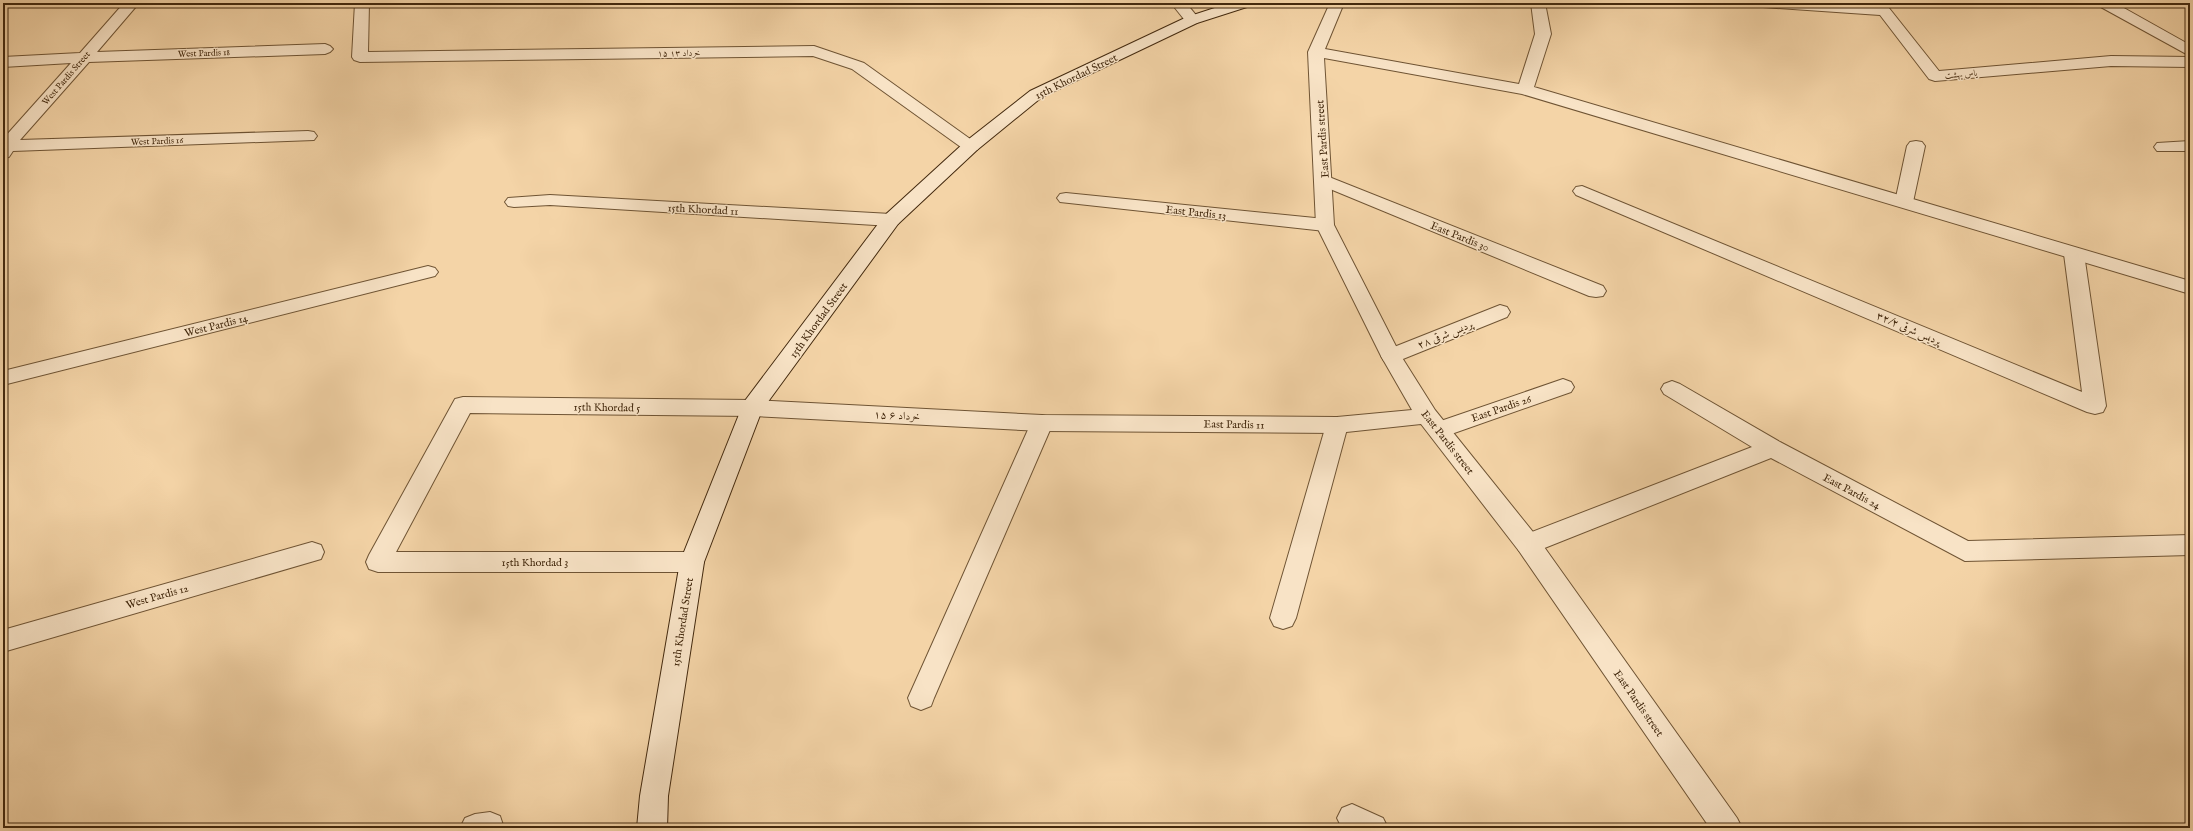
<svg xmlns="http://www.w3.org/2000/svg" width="2193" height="831" font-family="'IM FELL English',Amiri,serif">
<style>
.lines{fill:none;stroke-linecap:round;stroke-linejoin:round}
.lane-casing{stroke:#6f5434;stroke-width:2}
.street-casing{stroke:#6f5434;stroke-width:2}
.secondary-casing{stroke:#43290e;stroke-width:2}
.lane{fill:#f8e3c6;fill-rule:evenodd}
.street{fill:#f8e3c6;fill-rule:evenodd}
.secondary{fill:#f8e3c6;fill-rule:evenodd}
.labels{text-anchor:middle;stroke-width:3;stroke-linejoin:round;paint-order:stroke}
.far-street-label{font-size:9px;fill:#43290e;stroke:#f8e3c6}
.street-label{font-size:11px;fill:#43290e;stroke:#f8e3c6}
</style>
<rect width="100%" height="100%" fill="#f4d4a7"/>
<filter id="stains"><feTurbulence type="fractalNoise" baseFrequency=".005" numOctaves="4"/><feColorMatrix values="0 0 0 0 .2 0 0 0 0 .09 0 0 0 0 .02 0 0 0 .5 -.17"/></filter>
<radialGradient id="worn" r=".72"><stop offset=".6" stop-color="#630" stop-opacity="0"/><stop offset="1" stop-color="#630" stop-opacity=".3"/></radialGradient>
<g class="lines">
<g class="lane-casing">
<path id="lane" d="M1916 141 1922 142 1925 146 1913 202 1910 206 1904 207 1898 206 1895 202 1907 146 1910 142Z
M2190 141V151H2157L2154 147 2157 143Z
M1324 175 1603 286 1606 291 1603 296 1596 297 1589 296 1318 184 1315 180 1318 176Z
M1582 186 2082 392 2064 254 2067 250 2074 248 2081 250 2084 254 2106 406 2103 412 2095 414 2087 412 1576 195 1573 191 1576 187Z
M1066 193 1325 219 1332 221 1334 225 1332 229 1325 231 1060 202 1057 198 1060 194Z
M1500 305 1507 307 1510 312 1507 317 1398 361 1391 363 1384 361 1381 356 1384 351Z
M1563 379 1571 382 1574 387 1571 392 1440 438 1432 436 1429 430 1432 424Z
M1672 381 1680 384 1780 442 1968 541 2190 535V555L1965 561 1771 458 1537 551 1528 554 1519 551 1516 544 1519 537 1752 447 1664 394 1661 389 1664 384Z
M1042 415 1050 417 1053 423 934 698 931 706 921 710 911 706 908 698 1031 423 1034 417Z
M1337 417 1345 419 1348 425 1296 618 1292 626 1283 629 1274 626 1270 618 1326 425 1329 419Z"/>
</g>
<g class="street-casing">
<path id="street" d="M124 3H139L97 52 325 44 330 46 333 49 330 52 325 54 89 62 20 140 308 131 314 132 317 136 314 140 13 151 9 157 3 158V139L71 63 3 67V57L80 53Z
M355 3H369L368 52 814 46 864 63 980 146 977 150H965L852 69 813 56 360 62 354 60 352 57Z
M1171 3H1186L1200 20 1197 23H1187Z
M1330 3H1344L1325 49 1519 84 1535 34 1531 3H1545L1551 34 1534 87 2190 281V294L1522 94 1324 58 1334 225 1401 356 1435 410 1537 537 1737 818 1742 828H1710L1519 551 1421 424 1337 433 1042 431 752 416 470 413 396 552H692L701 555 704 562 701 569 692 572H378L369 569 366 562 369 555 455 399 463 397 752 400 1042 415 1337 417 1412 410 1381 356 1316 225 1308 52Z
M1756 3H1830L1889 8 1939 71 2111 56 2190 57V67L2111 66 1935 81 1929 79 1880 15 1763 7 1758 6Z
M2097 3H2115L2190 45V56L2099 6Z
M550 195 891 214 898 216 900 220 898 224 891 226 550 205 514 207 508 206 505 202 508 198Z
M428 266 435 268 438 272 435 276 3 385V371Z
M312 542 321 545 324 552 321 559 3 652V630Z
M1352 804 1383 818 1388 828H1342L1337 818 1342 808Z
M490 812 500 816 504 828H460L465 818 475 814Z"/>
</g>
<g class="secondary-casing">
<path id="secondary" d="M1230 3H1252L1250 6 1197 23 1042 97 977 150 898 224 762 410 704 562 668 796 667 828H637L640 796 680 562 744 402 884 216 965 142 1030 91 1187 17Z"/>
</g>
<use href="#lane" class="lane"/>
<use href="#street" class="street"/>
<use href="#secondary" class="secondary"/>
</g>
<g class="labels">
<g class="far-street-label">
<text transform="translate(204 53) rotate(-2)" y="3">West Pardis 18</text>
<text transform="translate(679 53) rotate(-1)" y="3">۱۵ خرداد ۱۳</text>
<text transform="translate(1961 74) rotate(-5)" y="3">یاس بهشت</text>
<text transform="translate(66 78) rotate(-49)" y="3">West Pardis Street</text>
<text transform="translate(157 141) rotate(-2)" y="3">West Pardis 16</text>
</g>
<g class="street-label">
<text transform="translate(1076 76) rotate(-26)" y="4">15th Khordad Street</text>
<text transform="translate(1322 139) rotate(-94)" y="4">East Pardis street</text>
<text transform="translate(703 209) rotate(3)" y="4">15th Khordad 11</text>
<text transform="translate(1196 212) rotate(6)" y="4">East Pardis 13</text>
<text transform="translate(1460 236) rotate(22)" y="4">East Pardis 30</text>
<text transform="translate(818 320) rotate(-54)" y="4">15th Khordad Street</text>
<text transform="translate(216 325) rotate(-14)" y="4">West Pardis 14</text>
<text transform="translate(1909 328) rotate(23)" y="4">پردیس شرقی ۳۲/۲</text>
<text transform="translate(1445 334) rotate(-22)" y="4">پردیس شرقی ۲۸</text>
<text transform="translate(607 407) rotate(1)" y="4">15th Khordad 5</text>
<text transform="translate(1501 408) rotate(-19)" y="4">East Pardis 26</text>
<text transform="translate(897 415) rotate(3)" y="4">۱۵ خرداد ۶</text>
<text transform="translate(1234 424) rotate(1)" y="4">East Pardis 11</text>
<text transform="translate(1448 442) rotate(52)" y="4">East Pardis street</text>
<text transform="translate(1852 491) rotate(28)" y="4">East Pardis 24</text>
<text x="535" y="566">15th Khordad 3</text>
<text transform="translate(157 596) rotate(-16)" y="4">West Pardis 12</text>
<text transform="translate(682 622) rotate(-81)" y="4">15th Khordad Street</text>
<text transform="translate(1639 703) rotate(55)" y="4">East Pardis street</text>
</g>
</g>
<rect width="2193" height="831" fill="none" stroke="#f4d4a7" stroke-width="16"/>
<rect x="4" y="4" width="2185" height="823" fill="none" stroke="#43290e" stroke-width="2"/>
<rect x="8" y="8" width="2177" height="815" fill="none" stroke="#43290e"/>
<rect width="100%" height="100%" filter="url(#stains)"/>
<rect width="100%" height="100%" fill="url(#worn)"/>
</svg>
